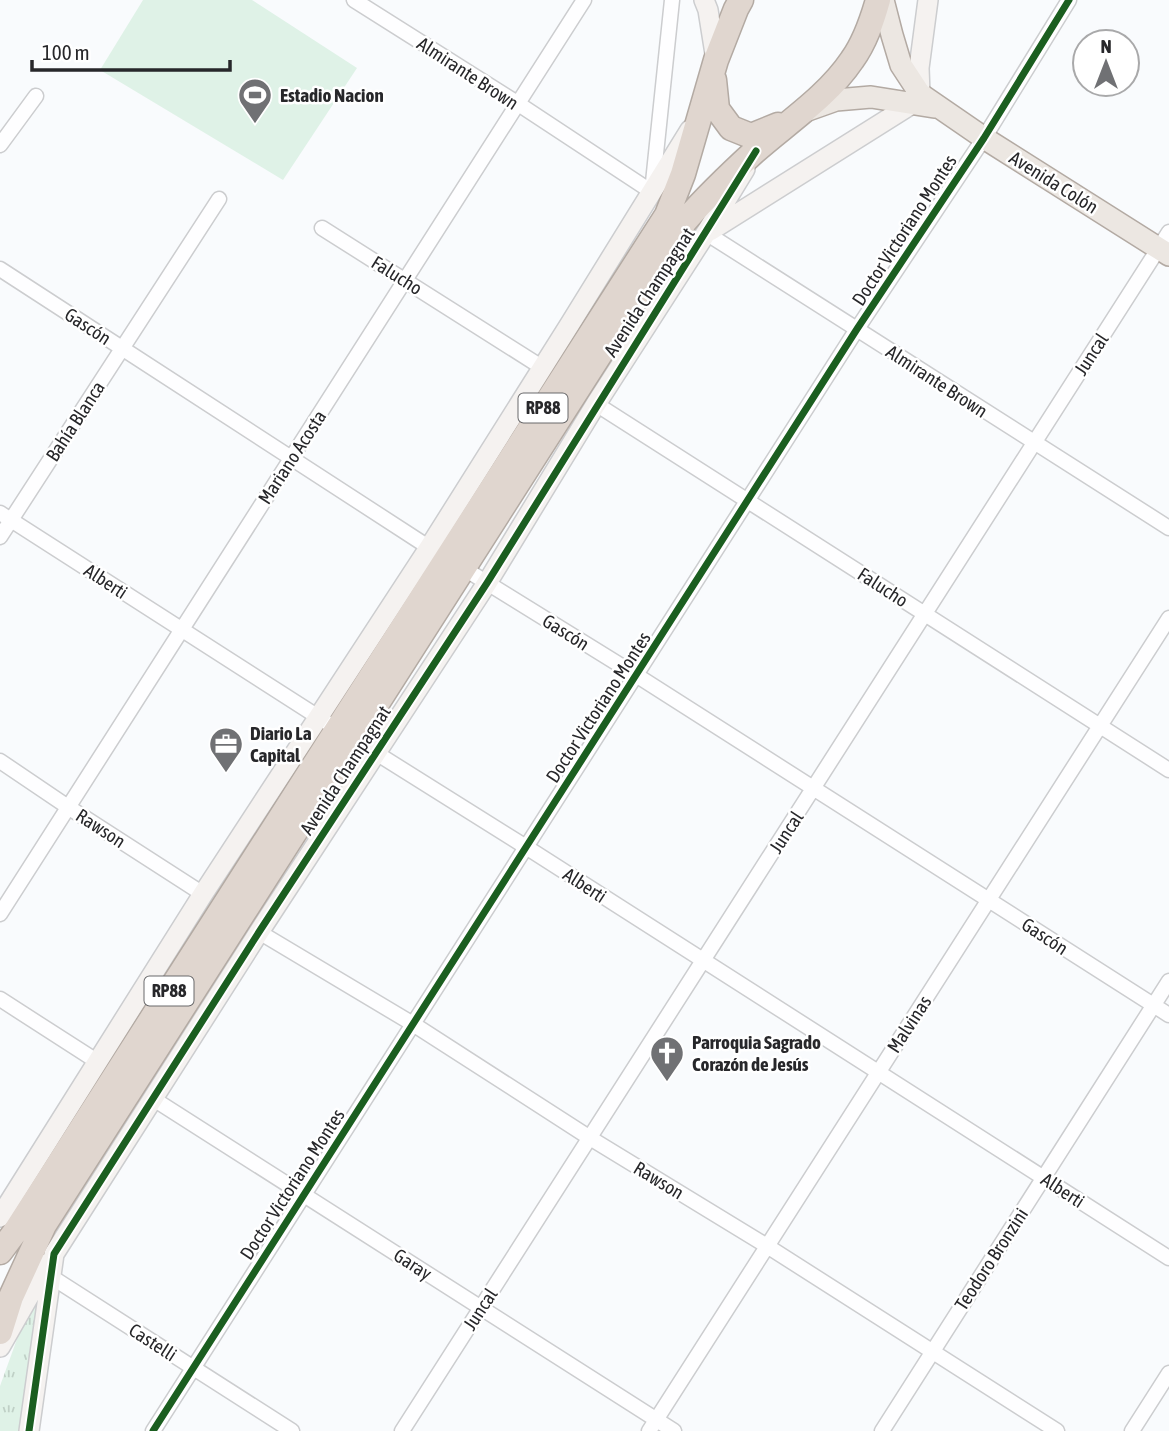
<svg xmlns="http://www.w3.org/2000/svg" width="1169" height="1431" font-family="'Asap Condensed',sans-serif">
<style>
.grass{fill:url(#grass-tufts)}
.pitch{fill:#dff2e7}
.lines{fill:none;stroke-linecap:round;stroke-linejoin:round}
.street-casing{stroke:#cccdcf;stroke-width:17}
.secondary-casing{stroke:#cccdcf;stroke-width:22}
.primary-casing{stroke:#b3aaa3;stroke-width:24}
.highway-casing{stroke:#b3aaa3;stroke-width:27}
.street{stroke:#fefeff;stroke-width:14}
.secondary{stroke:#f5f2f0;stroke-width:19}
.primary{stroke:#ece7e2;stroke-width:21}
.highway{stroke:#e0d6cf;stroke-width:24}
.cycleway-casing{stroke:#fff;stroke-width:11}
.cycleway{stroke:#1b5e20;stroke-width:7}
.labels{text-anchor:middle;stroke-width:5;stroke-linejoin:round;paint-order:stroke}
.shield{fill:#fff;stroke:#68686a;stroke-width:2}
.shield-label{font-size:18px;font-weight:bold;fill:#27272a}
.street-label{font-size:19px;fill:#27272a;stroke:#fff}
.poi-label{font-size:19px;font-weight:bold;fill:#27272a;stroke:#fff;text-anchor:start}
</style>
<defs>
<pattern id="grass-tufts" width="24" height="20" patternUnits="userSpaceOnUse" patternTransform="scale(1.75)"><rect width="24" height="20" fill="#dff2e7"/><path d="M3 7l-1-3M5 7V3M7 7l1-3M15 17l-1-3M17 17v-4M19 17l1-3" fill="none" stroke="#bfd0c6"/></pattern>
</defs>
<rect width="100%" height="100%" fill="#f9fbfd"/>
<path class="grass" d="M39 1294 22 1431H0V1386L21 1328Z"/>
<path class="pitch" d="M143 0H252L357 68 283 180 100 70Z"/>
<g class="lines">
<g class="street-casing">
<path id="street" d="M354 0 517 103 652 192 672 0
M0 145 36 96
M322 228 543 368
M706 233 1169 528
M0 269 436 552
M596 404 1169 770
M0 513 326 722
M0 537 219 199
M460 566 636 675 1169 1015
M349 736 526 847 1169 1258
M0 761 68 807 203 894
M0 914 584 0
M259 932 413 1024 590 1138 767 1246 1057 1431
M0 999 98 1062
M152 1098 674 1431
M50 1276 292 1431
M153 1431 857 329 984 138 1069 0
M402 1431 1169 232
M649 1431 1169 618
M882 1431 1169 981
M1132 1431 1169 1373"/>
</g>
<g class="secondary-casing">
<path id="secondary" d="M704 0 708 10 716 60
M920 94 919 68 928 0
M710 231 912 104
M0 1217 203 894 429 548 570 324 690 130
M0 1347 48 1263
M29 1431 54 1254 259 932 487 583 596 404 706 233 745 169"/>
</g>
<g class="primary-casing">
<path id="primary" d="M883 0 892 35 901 65 920 94 984 138 1169 255
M805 111 836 100 871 97 934 107"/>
</g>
<g class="highway-casing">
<path id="highway" d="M714 80 717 109 731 128 751 136 778 125
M0 1252 15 1232 667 215 683 174 716 60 736 9 741 0
M0 1332 11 1297 44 1225 685 221C707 196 730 174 754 152 788 122 827 97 852 60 865 42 872 21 878 0"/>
</g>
<use href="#street" class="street"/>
<use href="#secondary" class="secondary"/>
<use href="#primary" class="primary"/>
<use href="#highway" class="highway"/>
<g class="cycleway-casing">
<path id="cycleway" d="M29 1431 54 1254 259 932 487 583 756 151
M153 1431 857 329 984 138 1069 0"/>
</g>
<use href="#cycleway" class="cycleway"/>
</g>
<defs>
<g id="stadium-pin" transform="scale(1.75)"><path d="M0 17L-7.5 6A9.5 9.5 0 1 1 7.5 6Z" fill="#707174" stroke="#fff"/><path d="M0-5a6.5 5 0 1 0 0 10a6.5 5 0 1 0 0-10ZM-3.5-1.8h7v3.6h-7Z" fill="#fff"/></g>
<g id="office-pin" transform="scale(1.75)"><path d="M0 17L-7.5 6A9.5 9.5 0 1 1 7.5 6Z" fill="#707174" stroke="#fff"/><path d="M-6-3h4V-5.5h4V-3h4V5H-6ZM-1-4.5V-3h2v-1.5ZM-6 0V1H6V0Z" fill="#fff"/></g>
<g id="church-pin" transform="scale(1.75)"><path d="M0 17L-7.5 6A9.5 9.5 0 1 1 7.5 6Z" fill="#707174" stroke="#fff"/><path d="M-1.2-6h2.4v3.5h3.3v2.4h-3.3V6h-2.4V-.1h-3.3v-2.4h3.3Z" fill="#fff"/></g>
</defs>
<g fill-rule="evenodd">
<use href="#stadium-pin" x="255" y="95"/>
<use href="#office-pin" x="226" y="744"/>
<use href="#church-pin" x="667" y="1053"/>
</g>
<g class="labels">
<g class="shield">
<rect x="518.5" y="393.5" width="49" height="29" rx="5"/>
<rect x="144.5" y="976.5" width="49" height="29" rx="5"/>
</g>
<g class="shield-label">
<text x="543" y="414">RP88</text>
<text x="169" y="997">RP88</text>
</g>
<g class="street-label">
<text transform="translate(468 73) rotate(33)" y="7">Almirante Brown</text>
<text transform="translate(1054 182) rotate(32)" y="7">Avenida Colón</text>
<text transform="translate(904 230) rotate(-57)" y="7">Doctor Victoriano Montes</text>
<text transform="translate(397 275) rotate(32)" y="7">Falucho</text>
<text transform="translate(649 292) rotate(-57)" y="7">Avenida Champagnat</text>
<text transform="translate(88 326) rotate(33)" y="7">Gascón</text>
<text transform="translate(1091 354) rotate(-57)" y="7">Juncal</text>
<text transform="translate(937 381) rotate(33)" y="7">Almirante Brown</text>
<text transform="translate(75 421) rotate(-57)" y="7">Bahía Blanca</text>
<text transform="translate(292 457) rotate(-57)" y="7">Mariano Acosta</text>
<text transform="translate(106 581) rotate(33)" y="7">Alberti</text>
<text transform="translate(883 587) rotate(33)" y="7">Falucho</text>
<text transform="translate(566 632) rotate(32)" y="7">Gascón</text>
<text transform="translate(598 707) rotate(-57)" y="7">Doctor Victoriano Montes</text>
<text transform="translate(345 770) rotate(-57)" y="7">Avenida Champagnat</text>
<text transform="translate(101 828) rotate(33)" y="7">Rawson</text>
<text transform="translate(786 832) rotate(-57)" y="7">Juncal</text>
<text transform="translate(585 885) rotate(33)" y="7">Alberti</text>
<text transform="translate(1045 936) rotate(33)" y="7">Gascón</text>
<text transform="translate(909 1024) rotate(-57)" y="7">Malvinas</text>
<text transform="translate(659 1180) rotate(31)" y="7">Rawson</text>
<text transform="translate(292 1184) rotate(-57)" y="7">Doctor Victoriano Montes</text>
<text transform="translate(1063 1190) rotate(33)" y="7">Alberti</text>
<text transform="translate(991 1259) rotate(-57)" y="7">Teodoro Bronzini</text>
<text transform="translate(413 1264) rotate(33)" y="7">Garay</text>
<text transform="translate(480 1309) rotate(-57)" y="7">Juncal</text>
<text transform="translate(153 1342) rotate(33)" y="7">Castelli</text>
</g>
<g class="poi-label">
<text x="280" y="102">Estadio Nacion</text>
<text x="250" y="740">Diario La<tspan x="250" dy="22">Capital</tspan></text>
<text x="692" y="1049">Parroquia Sagrado<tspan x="692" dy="22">Corazón de Jesús</tspan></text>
</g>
</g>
<g transform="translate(1106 63)"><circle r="33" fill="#ffffff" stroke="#a9a9aa" stroke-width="2"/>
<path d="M0-5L12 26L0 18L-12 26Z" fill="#707174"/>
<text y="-10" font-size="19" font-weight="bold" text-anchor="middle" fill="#27272a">N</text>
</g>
<path d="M32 60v10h198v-10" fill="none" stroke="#27272a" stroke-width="3.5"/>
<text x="42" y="60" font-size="21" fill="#27272a" stroke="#ffffff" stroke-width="5" paint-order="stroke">100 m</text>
</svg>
